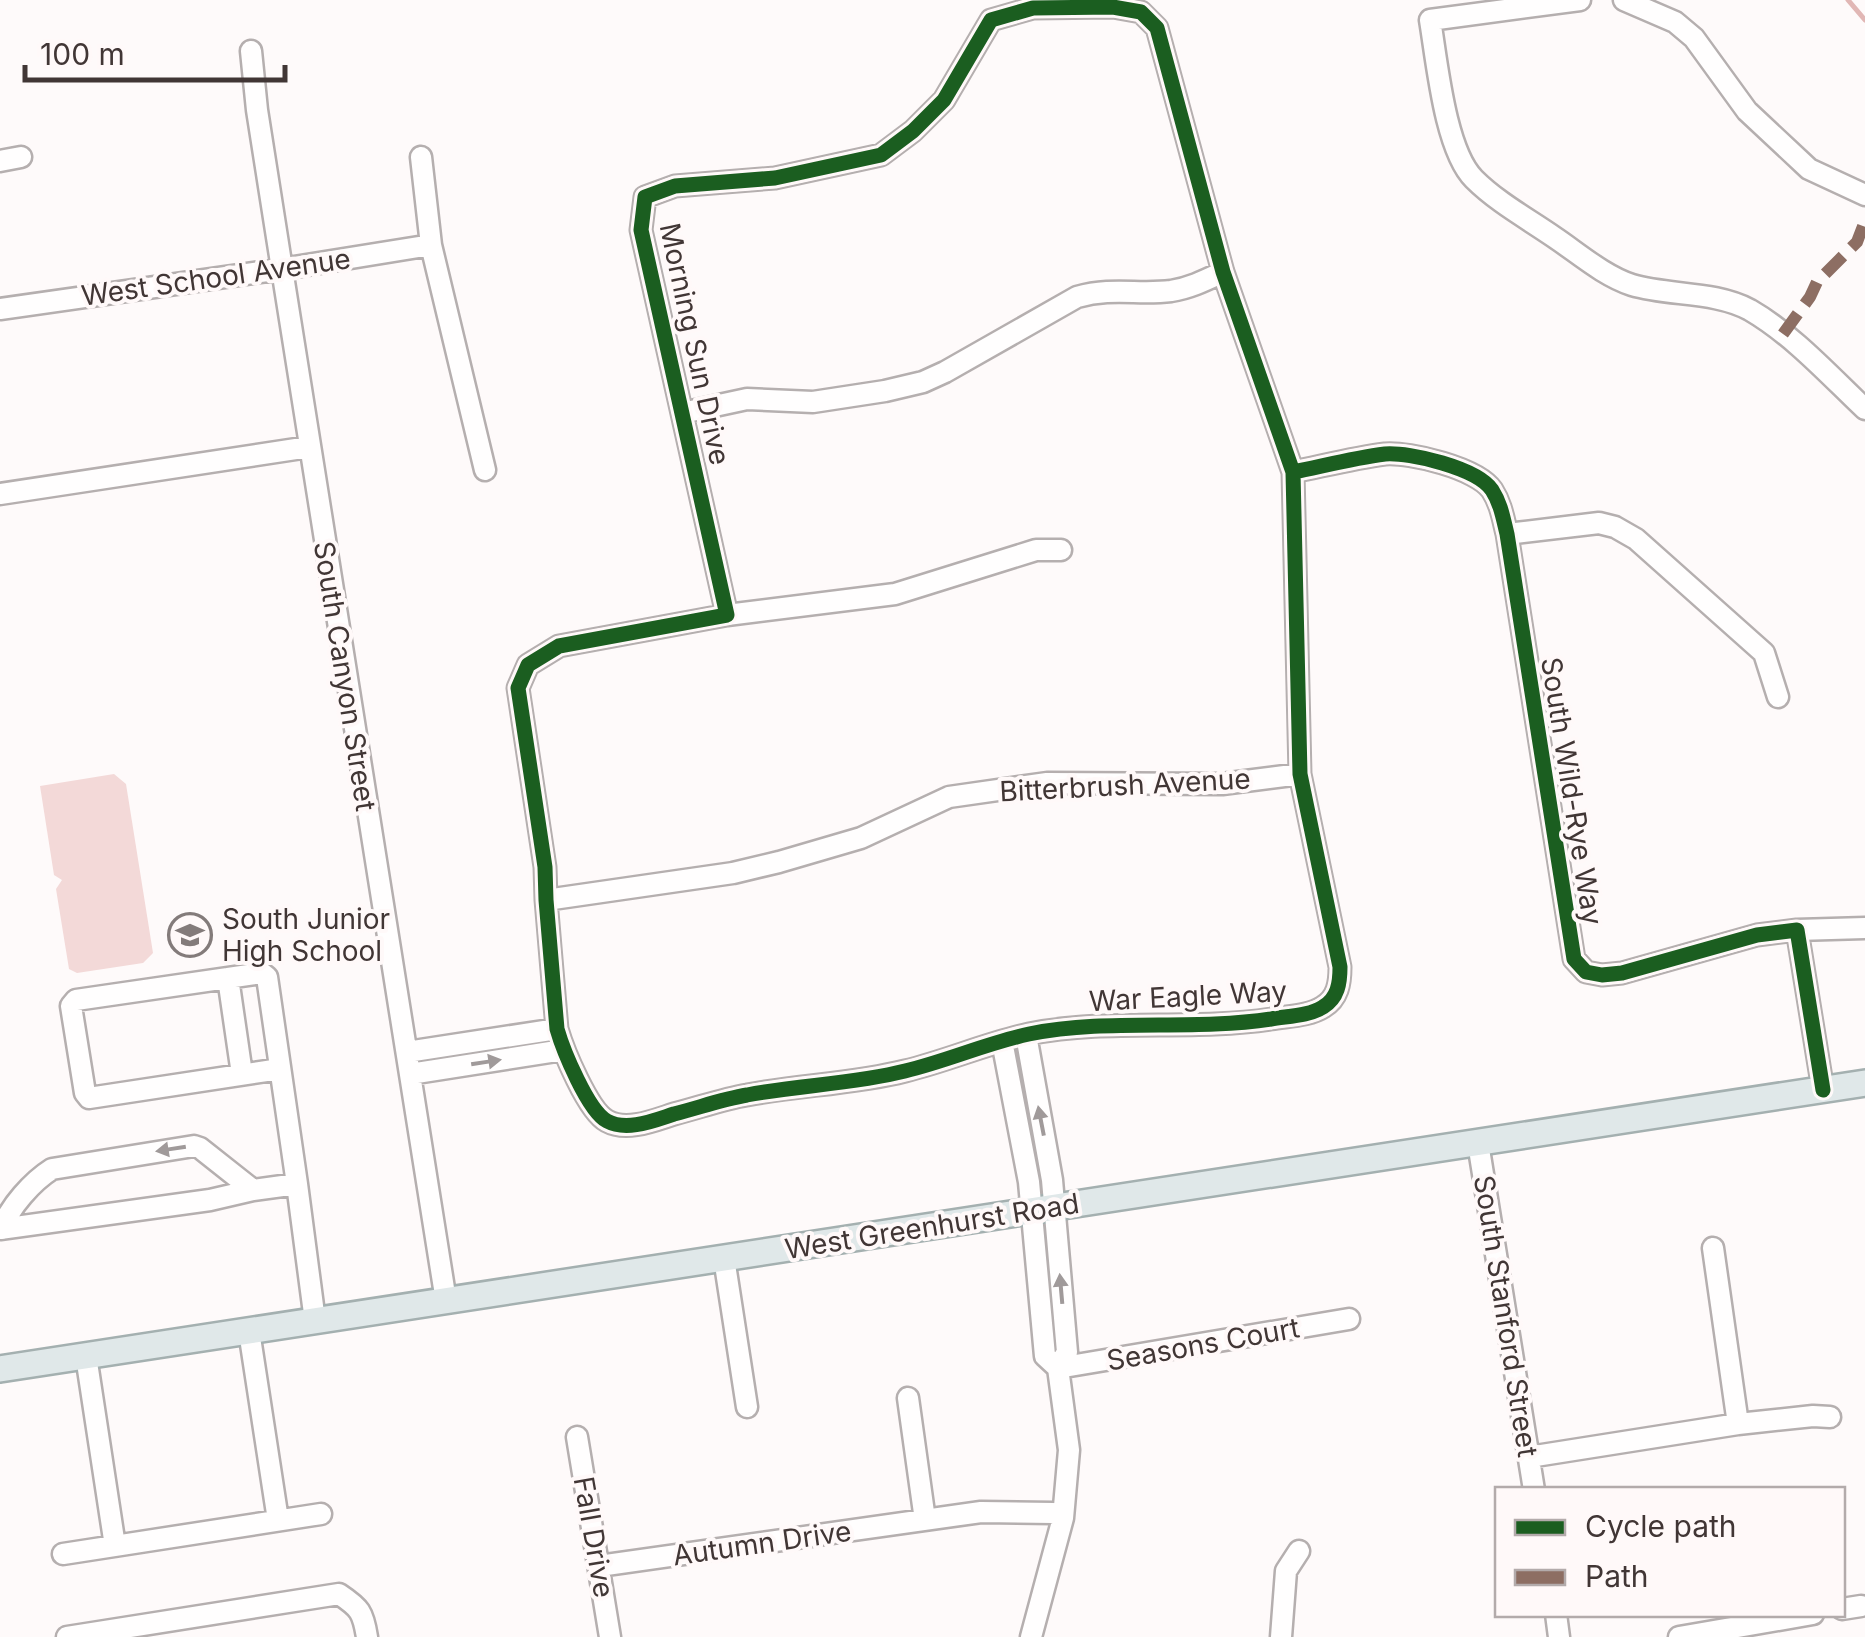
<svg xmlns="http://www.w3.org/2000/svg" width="1865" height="1637" font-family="Inter,sans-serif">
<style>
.green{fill:#f3d9d8}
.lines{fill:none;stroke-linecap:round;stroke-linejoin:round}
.stream{stroke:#e1b7b5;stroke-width:5}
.minor-casing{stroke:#b5afaf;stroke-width:25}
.major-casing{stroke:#a4b0b0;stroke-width:30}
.minor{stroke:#fffefe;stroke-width:20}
.major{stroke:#e0e8e9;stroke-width:25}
.quiet{stroke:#8d6e63;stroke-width:12;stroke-dasharray:25 12;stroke-linecap:butt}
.cycleway-casing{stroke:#fff9f9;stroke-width:21}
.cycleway{stroke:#1b5e20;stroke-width:15}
.oneway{fill:#a09a9a}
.labels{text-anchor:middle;stroke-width:8;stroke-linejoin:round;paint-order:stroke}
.street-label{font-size:28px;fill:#413635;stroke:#fff9f9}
.poi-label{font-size:28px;fill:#413635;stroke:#fff9f9;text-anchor:start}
</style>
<rect width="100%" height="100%" fill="#fefafa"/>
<path class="green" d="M114 774 126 784 153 953 143 963 77 973 69 969 56 889 62 880 54 875 40 786Z"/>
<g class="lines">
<path class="stream" d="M1848 0 1865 20"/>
<g class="minor-casing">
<path id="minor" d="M1580 0 1430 20C1437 62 1445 150 1474 179 1497 202 1528 219 1554 237 1578 253 1604 276 1632 285 1669 296 1715 291 1750 310 1793 335 1829 375 1865 409
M1624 0 1675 22 1694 38 1747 111 1809 169 1865 195
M251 51 257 110 282 269 446 1301
M421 157 431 245 485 470
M0 161 21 157
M0 309 282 269 431 245
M682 413 747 399 813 402 885 391 923 382 945 372 1077 297C1113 287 1137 295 1171 291 1190 288 1206 280 1223 272
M1293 472 1300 774 1340 967C1340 983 1338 998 1323 1007 1309 1016 1288 1016 1271 1019 1191 1031 1109 1018 1029 1034 987 1043 947 1061 905 1071 854 1084 799 1085 747 1095 723 1099 698 1108 674 1114 655 1120 627 1132 607 1121 588 1111 563 1050 557 1029L546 900 545 867 518 688 528 665 559 646 727 615 641 230 645 197 675 186 775 178 881 155 913 131 944 100 991 20 1033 8 1113 7 1141 12 1157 28 1223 272 1293 472C1323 466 1354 458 1385 454 1410 452 1477 468 1492 490 1501 504 1503 518 1507 534L1574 959 1586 972 1602 975 1622 973 1757 935 1797 930 1823 1090
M0 494 309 447
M1507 534 1599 523 1615 527 1636 539 1764 653 1778 697
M727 615 895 594 1036 550H1061
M546 900 733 873 779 862 861 838 949 797 1047 783 1222 784 1300 774
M1797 930 1865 928
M228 978 242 1074
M1026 1035 1052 1180 1067 1352 1058 1368 1069 1450 1063 1518 1031 1637
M1002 1041 1029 1182 1045 1356 1058 1368
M407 1052 557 1029
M280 1069 89 1098 85 1093 71 1006 76 1000 262 973 267 977 297 1184
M410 1074 563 1050
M1478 1143 1534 1490
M0 1229 210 1200 253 1190 297 1184 315 1321
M2 1229C9 1207 33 1181 52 1169L194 1146 200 1148 253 1190
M1713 1248 1738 1424
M724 1258 747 1407
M249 1331 278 1520
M86 1356 115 1546
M1058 1368 1349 1319
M908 1398 925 1520
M577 1437 610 1637
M1529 1457 1738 1424 1813 1416 1830 1417
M63 1554 321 1514
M599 1566 981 1512 1053 1513 1063 1518
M1842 1609 1861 1606
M1556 1614 1559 1637
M67 1637 339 1594C360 1608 363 1612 367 1637
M1281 1637 1286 1571 1299 1551
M1679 1637 1813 1614"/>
</g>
<g class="major-casing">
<path id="major" d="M0 1369 1865 1083"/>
</g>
<use href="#minor" class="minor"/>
<use href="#major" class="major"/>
<path class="quiet" d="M1783 334 1810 297 1817 282 1857 242 1865 221"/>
<g class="cycleway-casing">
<path id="cycleway" d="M1293 472 1300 774 1340 967C1340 983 1338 998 1323 1007 1309 1016 1288 1016 1271 1019 1191 1031 1109 1018 1029 1034 987 1043 947 1061 905 1071 854 1084 799 1085 747 1095 723 1099 698 1108 674 1114 655 1120 627 1132 607 1121 588 1111 563 1050 557 1029L546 900 545 867 518 688 528 665 559 646 727 615 641 230 645 197 675 186 775 178 881 155 913 131 944 100 991 20 1033 8 1113 7 1141 12 1157 28 1223 272 1293 472C1323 466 1354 458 1385 454 1410 452 1477 468 1492 490 1501 504 1503 518 1507 534L1574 959 1586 972 1602 975 1622 973 1757 935 1797 930 1823 1090"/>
</g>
<use href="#cycleway" class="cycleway"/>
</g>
<defs><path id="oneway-solid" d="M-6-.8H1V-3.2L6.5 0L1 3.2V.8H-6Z" transform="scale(2.5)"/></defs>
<g class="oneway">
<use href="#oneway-solid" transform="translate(486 1062) rotate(-9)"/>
<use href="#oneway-solid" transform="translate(1041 1121) rotate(-101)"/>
<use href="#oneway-solid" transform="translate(171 1149) rotate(171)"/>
<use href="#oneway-solid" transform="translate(1061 1289) rotate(-95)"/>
</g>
<defs>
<g id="school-ring" transform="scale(2.25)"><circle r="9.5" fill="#fff9f9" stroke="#837b7a" stroke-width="1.5"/><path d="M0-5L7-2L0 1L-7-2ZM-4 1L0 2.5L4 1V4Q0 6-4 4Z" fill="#837b7a"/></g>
</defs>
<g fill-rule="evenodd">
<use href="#school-ring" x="190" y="935"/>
</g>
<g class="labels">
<g class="street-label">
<text transform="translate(216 277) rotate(-8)" y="10">West School Avenue</text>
<text transform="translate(695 344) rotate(78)" y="10">Morning Sun Drive</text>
<text transform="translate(345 676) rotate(81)" y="10">South Canyon Street</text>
<text transform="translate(1125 785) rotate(-3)" y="10">Bitterbrush Avenue</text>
<text transform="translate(1572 791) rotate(81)" y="10">South Wild-Rye Way</text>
<text transform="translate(1188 996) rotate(-3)" y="10">War Eagle Way</text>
<text transform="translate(932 1226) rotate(-9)" y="10">West Greenhurst Road</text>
<text transform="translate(1506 1316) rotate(81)" y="10">South Stanford Street</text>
<text transform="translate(1203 1344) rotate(-10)" y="10">Seasons Court</text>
<text transform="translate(594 1537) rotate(80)" y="10">Fall Drive</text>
<text transform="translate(762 1543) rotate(-8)" y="10">Autumn Drive</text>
</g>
<g class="poi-label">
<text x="222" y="929">South Junior<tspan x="222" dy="32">High School</tspan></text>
</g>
</g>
<rect x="1495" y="1487" width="350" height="130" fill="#fff9f9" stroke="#b3abab" stroke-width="2.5"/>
<rect x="1515" y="1520" width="50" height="15" fill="#1b5e20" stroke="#b3abab" stroke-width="2.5"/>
<text x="1585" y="1537" font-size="30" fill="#413635">Cycle path</text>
<rect x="1515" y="1570" width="50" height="15" fill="#8d6e63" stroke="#b3abab" stroke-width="2.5"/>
<text x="1585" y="1587" font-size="30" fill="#413635">Path</text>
<path d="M25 65v15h260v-15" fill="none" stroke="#413635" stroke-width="5"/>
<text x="40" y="65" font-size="30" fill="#413635" stroke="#fff9f9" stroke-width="8" paint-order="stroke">100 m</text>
</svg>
